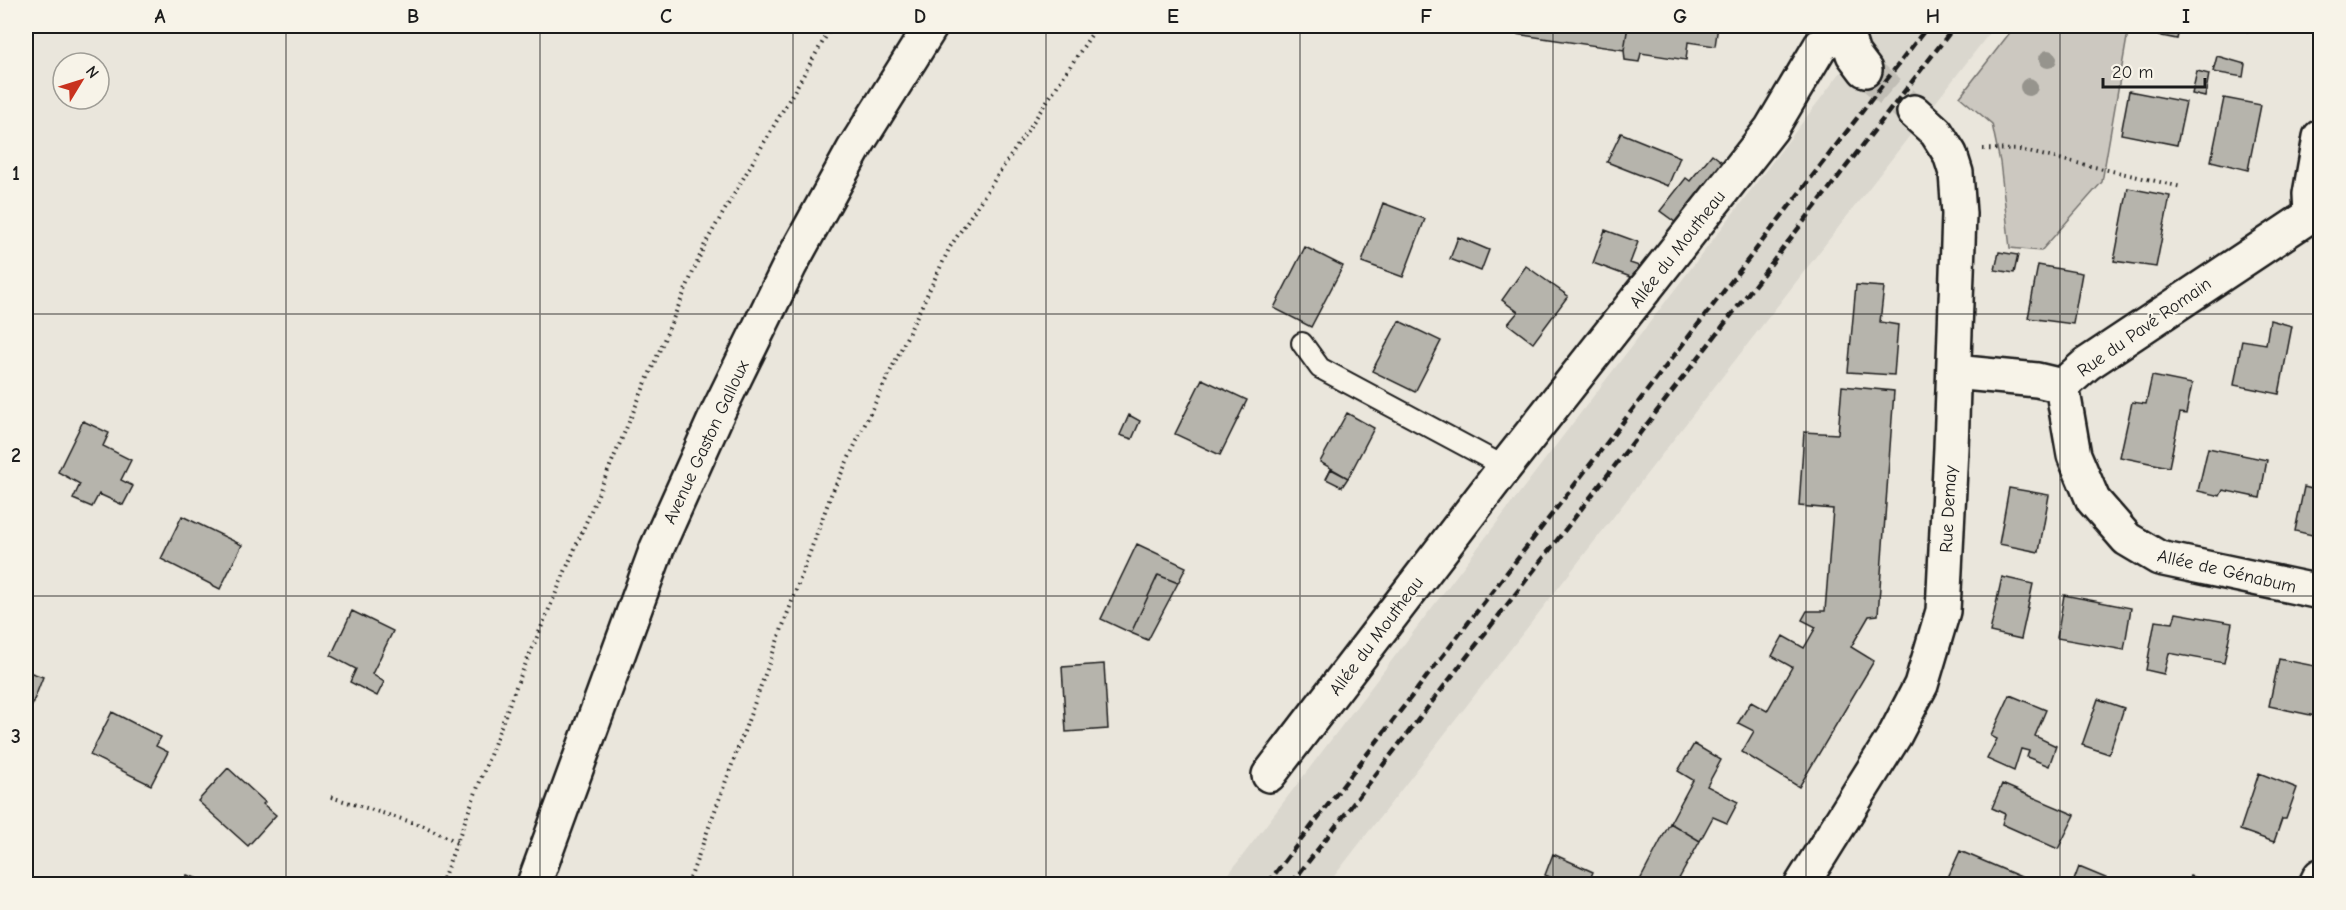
<svg xmlns="http://www.w3.org/2000/svg" width="2346" height="910" font-family="'Comic Neue',sans-serif">
<style>
.built{fill:#dad7ce}
.green{fill:#ccc8c0;stroke:#74726e;stroke-width:1.5}
.building{fill:#b6b4ac;stroke:#1c1c1c;stroke-width:1.5}
.lines{fill:none;stroke-linecap:round;stroke-linejoin:round}
.street-tunnel{stroke:#c1beb6;stroke-width:33;stroke-dasharray:33 16;stroke-linecap:butt}
.lane-casing{stroke:#1c1c1c;stroke-width:24}
.street-casing{stroke:#1c1c1c;stroke-width:38}
.primary-casing{stroke:#1c1c1c;stroke-width:38}
.path{stroke:#1c1c1c;stroke-width:4;stroke-dasharray:1.5 4.5;stroke-linecap:butt}
.lane{stroke:#f7f3e8;stroke-width:20}
.street{stroke:#f7f3e8;stroke-width:33}
.primary{stroke:#f7f3e8;stroke-width:33}
.rail{stroke:#1c1c1c;stroke-width:4.5;stroke-dasharray:9 4.5;stroke-linecap:butt}
.tree{fill:#96948d}
.grid{fill:none;stroke:#1c1c1c;stroke-width:1.5;stroke-opacity:0.55}
.labels{text-anchor:middle;stroke-width:4.5;stroke-linejoin:round;paint-order:stroke}
.street-label{font-size:18px;fill:#1c1c1c;stroke:#f7f3e8}
.neatline{fill:none;stroke:#1c1c1c;stroke-width:2}
.grid-label{font-size:20px;text-anchor:middle;font-weight:bold;fill:#1c1c1c}
</style>
<rect width="100%" height="100%" fill="#eae6dc"/>
<filter id="ink" filterUnits="userSpaceOnUse"><feTurbulence type="fractalNoise" baseFrequency=".0167" numOctaves="2"/><feDisplacementMap in="SourceGraphic" scale="12" xChannelSelector="R" yChannelSelector="G"/><feConvolveMatrix kernelMatrix="1 2 1 2 8 2 1 2 1" color-interpolation-filters="sRGB"/></filter>
<g filter="url(#ink)">
<path class="built" d="M1876 26H1995L1328 884H1221Z"/>
<path class="green" d="M2015 26H2129L2102 182 2041 251 2010 248 2000 162 1992 124 1960 97Z"/>
<path class="building" d="M1503 26H1628L1624 50 1502 32Z
M1628 26H1718L1715 46 1688 42 1686 60 1641 53 1639 62 1625 60 1624 50Z
M2149 26H2180L2177 39 2147 33Z
M2219 26H2252L2251 32Z
M2217 56 2245 64 2243 77 2213 72Z
M2197 71 2209 74 2205 97 2192 94Z
M2129 91 2186 102 2177 145 2121 134Z
M2224 98 2261 105 2248 170 2211 161Z
M1621 133 1680 157 1668 186 1607 162Z
M1712 154 1726 165 1679 225 1660 211 1686 178 1690 181Z
M2128 188 2170 196 2156 267 2114 261Z
M1383 203 1425 219 1403 277 1362 262Z
M1605 230 1638 242 1630 263 1645 268 1636 279 1593 263Z
M1458 237 1489 250 1481 271 1450 259Z
M1305 247 1343 266 1311 327 1274 308Z
M1999 252 2018 255 2014 273 1995 270Z
M2038 265 2082 273 2073 324 2028 318Z
M1526 266 1568 296 1533 343 1508 324 1518 312 1502 300Z
M1856 285 1884 287 1880 322 1898 325 1894 375 1848 372Z
M2320 288V324L2314 322Z
M2270 320 2292 326 2279 394 2234 385 2242 340 2266 344Z
M1399 321 1441 341 1415 392 1372 371Z
M2152 376 2192 384 2186 414 2180 413 2169 467 2120 457 2132 402 2146 404Z
M1202 379 1247 400 1220 455 1175 434Z
M1842 386 1894 391 1878 615 1869 616 1851 647 1874 661 1799 787 1742 752 1754 731 1738 723 1751 702 1767 711 1792 667 1772 656 1783 636 1804 648 1816 627 1802 620 1807 611H1825L1833 509 1799 506 1804 432 1838 434Z
M1347 413 1374 428 1348 478 1320 462Z
M1129 415 1140 421 1132 439 1120 435Z
M83 421 109 433 103 446 131 460 121 480 133 486 123 505 99 494 92 507 73 499 80 484 58 472Z
M2208 448 2267 460 2260 498 2223 490 2220 496 2198 491Z
M1331 469 1348 478 1342 487 1326 479Z
M2304 487 2320 491V532L2315 531 2312 535 2295 531Z
M2009 488 2049 495 2039 552 1999 544Z
M182 516 242 545 220 589 161 559Z
M1137 544 1186 567 1178 583 1158 575 1131 633 1101 619Z
M1158 575 1178 583 1148 640 1131 633Z
M2002 577 2033 584 2021 639 1990 632Z
M2064 595 2131 608 2124 650 2057 638Z
M352 611 393 631 372 674 384 682 377 696 350 682 356 669 331 656Z
M2176 613 2232 623 2224 663 2169 653 2164 674 2146 670 2155 621 2173 623Z
M2279 659 2320 667V717L2269 706Z
M1104 664 1108 729 1066 732 1062 667Z
M26 671 43 677 27 718 26 717Z
M2010 695 2046 710 2035 736 2056 746 2049 766 2027 757 2029 751 2021 749 2014 771 1987 759 1997 739 1991 736Z
M2098 699 2124 708 2109 754 2082 745Z
M112 712 161 737 156 746 168 752 151 785 90 755Z
M1694 744 1721 760 1707 786 1738 802 1727 823 1713 817 1700 841 1670 823 1693 780 1678 771Z
M228 768 265 802 263 804 276 815 248 846 198 801Z
M2259 773 2297 788 2286 819H2282L2274 842 2240 830Z
M2002 784 2075 815 2058 849 2002 824 2005 814 1992 808Z
M1670 823 1700 841 1676 884H1638Z
M1960 851 2021 877 2018 884H1945Z
M1553 854 1593 872 1588 884H1566L1545 875Z
M2079 867 2120 884 2073 883Z
M187 875 213 884H184Z
M2190 876 2212 884H2187Z"/>
<g class="lines">
<path class="street-tunnel" d="M1865 70 1914 112"/>
<g class="lane-casing">
<path id="lane" d="M1302 343 1320 368 1505 467"/>
</g>
<g class="street-casing">
<path id="street" d="M1844 26 1853 54 1865 70
M2311 215 2310 194 2320 137
M1954 372 2037 380 2062 386 2087 364 2311 215 2320 218
M2062 386 2074 455 2093 500 2127 539 2159 558 2320 592
M1269 775 1505 467 1771 129 1821 45 1845 31
M1802 884 1895 735 1921 685 1943 611 1951 448 1959 214 1956 173 1950 154 1936 132 1914 112
M2316 884 2320 876"/>
</g>
<g class="primary-casing">
<path id="primary" d="M534 884 657 548 718 412 790 265 854 149 931 26"/>
</g>
<path class="path" d="M1983 149 2020 150 2182 187
M331 797 424 826 457 842
M441 884 517 684 705 244 832 26
M688 884 831 495 950 247 1097 26"/>
<use href="#lane" class="lane"/>
<use href="#street" class="street"/>
<use href="#primary" class="primary"/>
<path class="rail" d="M1267 884 1928 26
M1291 884 1955 26"/>
</g>
<g class="tree">
<circle cx="2048" cy="59" r="9"/>
<circle cx="2029" cy="87" r="9"/>
</g>
</g>
<path class="grid" d="M286 26V884M540 26V884M793 26V884M1046 26V884M1300 26V884M1553 26V884M1806 26V884M2060 26V884M26 314H2320M26 596H2320"/>
<g class="labels">
<g class="street-label">
<text transform="translate(1677 249) rotate(-52)" y="6">Allée du Moutheau</text>
<text transform="translate(2144 327) rotate(-35)" y="6">Rue du Pavé Romain</text>
<text transform="translate(706 442) rotate(-65)" y="6">Avenue Gaston Galloux</text>
<text transform="translate(1948 509) rotate(-87)" y="6">Rue Demay</text>
<text transform="translate(2227 571) rotate(13)" y="6">Allée de Génabum</text>
<text transform="translate(1376 636) rotate(-53)" y="6">Allée du Moutheau</text>
</g>
</g>
<rect width="2346" height="910" fill="none" stroke="#f7f3e8" stroke-width="66"/>
<g transform="translate(81 81) rotate(52)"><circle r="28" fill="#f7f3e8" stroke="#9f9d96" stroke-width="1.5"/>
<path d="M0-4.5L10 22L0 15L-10 22Z" fill="#c8321e"/>
<text y="-9" font-size="16" font-weight="bold" text-anchor="middle" fill="#1c1c1c">N</text>
</g>
<path d="M2103 78v9h102v-9" fill="none" stroke="#1c1c1c" stroke-width="3"/>
<text x="2112" y="78" font-size="18" fill="#1c1c1c" stroke="#f7f3e8" stroke-width="4.5" paint-order="stroke">20 m</text>
<rect x="33" y="33" width="2280" height="844" class="neatline"/>
<g class="grid-label">
<text x="160" y="23">A</text>
<text x="413" y="23">B</text>
<text x="666" y="23">C</text>
<text x="920" y="23">D</text>
<text x="1173" y="23">E</text>
<text x="1426" y="23">F</text>
<text x="1680" y="23">G</text>
<text x="1933" y="23">H</text>
<text x="2186" y="23">I</text>
<text x="16" y="180">1</text>
<text x="16" y="462">2</text>
<text x="16" y="743">3</text>
</g>
</svg>
